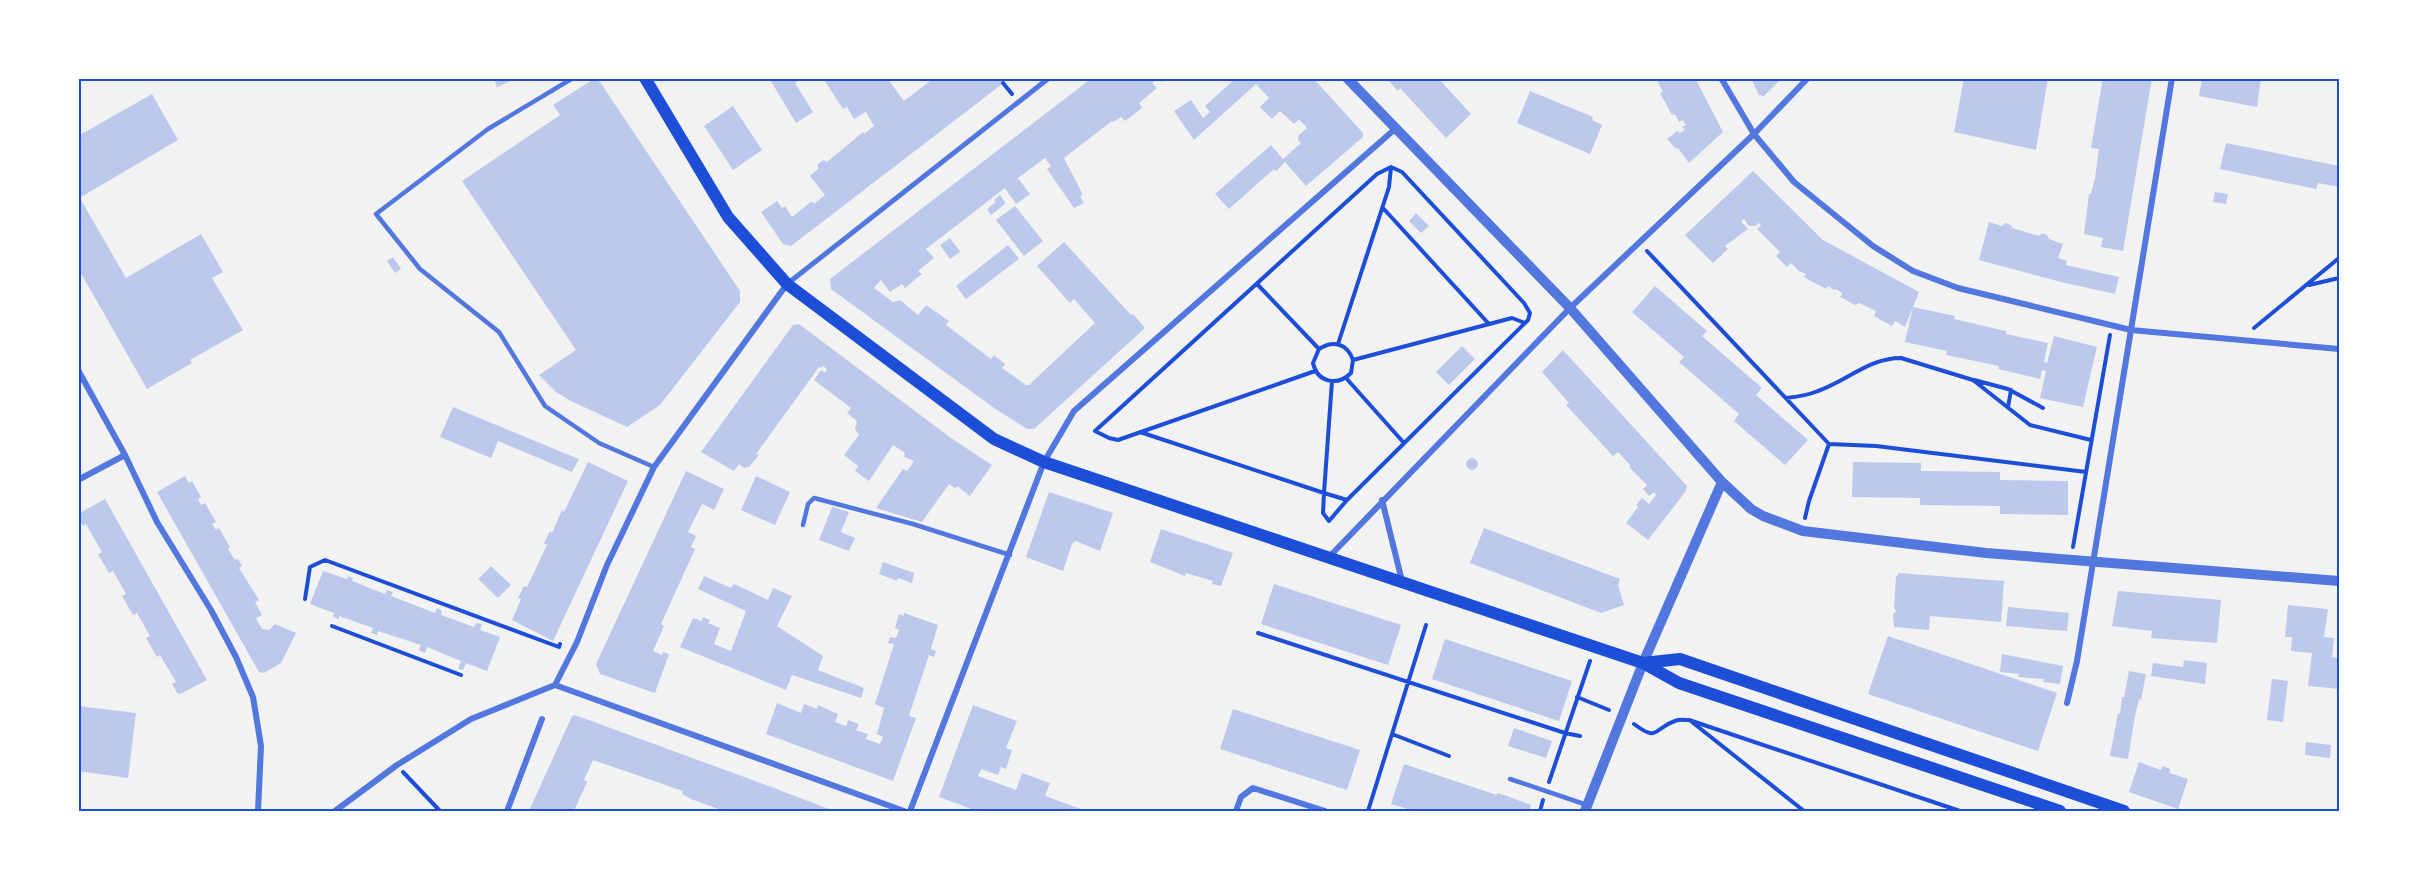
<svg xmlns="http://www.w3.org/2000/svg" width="2417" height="889" font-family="'Varela Round',sans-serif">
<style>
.building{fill:#bdc9ec}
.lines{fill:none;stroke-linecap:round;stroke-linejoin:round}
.path{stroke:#1d4ed8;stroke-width:4}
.service{stroke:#5277de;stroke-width:4.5}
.pedestrian{stroke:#5277de;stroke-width:5}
.minor{stroke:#5277de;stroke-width:6}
.tertiary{stroke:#5277de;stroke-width:10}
.secondary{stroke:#1d4ed8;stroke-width:12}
.neatline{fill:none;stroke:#1d4ed8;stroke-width:2}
</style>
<rect width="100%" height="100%" fill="#f2f2f2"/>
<path class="building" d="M494 78H517L497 87Z
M769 78H803L795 83 813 112 796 123Z
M823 78H887L904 101 934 78H1010L791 246 783 244 761 212 777 201 782 208 785 206 792 217 812 201 814 204 825 195 810 176 818 169V164L824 160 827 162 863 132 864 134 874 126 866 112 854 119 847 107 843 109Z
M1092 78H1166L1161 82 1158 78 1152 83 1157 88 1139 103 1142 108 1125 121 1121 117 1113 122 1112 121 1064 158 1083 195 1080 196 1084 203 1074 208 1047 169 1051 166 1045 158 1018 178 1030 194 1016 204 1005 188 926 249 934 258 918 271 922 274 905 288 902 284 890 292 881 280 874 288 893 302 900 300 918 315 926 305 949 321 946 325 991 359 994 355 1005 364 1002 368 1026 385H1029L1095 323 1074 299 1070 303 1037 266 1064 242 1131 315 1133 314 1145 328 1034 429H1027L994 408 831 289 830 279Z
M1236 78H1313L1363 133V137L1306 186 1285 162 1276 171 1274 169 1229 209 1215 194 1271 145 1283 159 1301 143 1298 140 1299 135 1307 128 1299 119 1294 124 1280 111 1272 119 1260 107 1269 98 1256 84 1194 140 1174 111 1191 100 1203 118 1210 112 1205 106Z
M1386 78H1438L1471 114 1446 138 1400 88 1398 91Z
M1656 78H1695L1723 132 1689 163 1678 148 1676 149 1667 139 1677 131 1680 133 1685 130 1682 127 1686 125 1683 120 1679 122 1675 114 1672 115 1660 93 1663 92Z
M1751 78H1782L1764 96 1759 95Z
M1964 78H2048L2036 150 1954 132Z
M2103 78H2152L2123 251 2101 247 2103 238 2084 234 2089 194H2091L2095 178 2099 149 2091 148Z
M2202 78H2261L2257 107 2199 96Z
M594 79 600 82 740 291V302L660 405 627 427 571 401 556 392 539 375 576 350 462 181 560 115 553 105Z
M1530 91 1593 117 1592 120 1602 125 1590 154 1517 123Z
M152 94 178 140 81 197V200L126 278 201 234 223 272 212 278 243 330 190 360 192 363 147 389 78 268V136Z
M733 106 762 150 733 170 704 126Z
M2226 143 2339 166V187L2318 183 2316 189 2220 169Z
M1753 171 1823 240 1919 292 1913 307 1955 316 1954 319 2006 331V334L2048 343 2044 362 2047 363 2054 336 2097 347 2083 407 2040 398 2046 371 2042 370 2040 379 1998 369 1999 366 1946 355 1947 351 1905 342 1913 307 1905 327 1895 321 1892 326 1874 316 1876 311 1859 303 1855 305 1840 297 1842 293 1836 289 1834 290 1828 286 1826 289 1804 277 1806 274 1799 271 1791 263 1787 267 1776 256 1780 252 1757 229 1761 225 1759 223 1755 226H1749L1744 219 1741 221 1748 229 1725 246 1728 249 1713 263 1685 235Z
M2215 192 2228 194 2226 204 2213 202Z
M1000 195 1005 202 1004 205 991 215 987 209 996 202 994 200Z
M1015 206 1043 241 1024 256 996 220Z
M1416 213 1429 226 1421 233 1409 221Z
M1989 222 2002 226 2005 223 2011 225 2012 228 2039 236 2042 233 2047 235 2049 239 2063 244 2058 258 2067 261 2066 265 2119 277 2115 294 2061 282 1979 260Z
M950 238 960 252 950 259 940 245Z
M1008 245 1019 259 966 299 956 286Z
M393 257 401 269 395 273 387 261Z
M1655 286 1707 331 1702 336 1762 388 1756 395 1808 440 1785 465 1734 421 1739 414 1679 362 1684 357 1632 312Z
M799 324 951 438 992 465 970 496 957 486 956 489 949 484 922 522 876 508 903 469 907 471 914 461 904 457 905 453 893 445 869 481 855 471 858 466 844 455 859 435 855 429 857 421 847 413 851 408 814 380 821 370 825 373 827 369 823 366 821 368 819 367 756 454 759 455 749 467 744 468 739 464 734 471 701 452 793 325Z
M1462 346 1475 359 1449 385 1436 372Z
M1563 350 1687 486 1686 491 1648 540 1626 523 1638 507 1636 505 1642 498 1649 504 1656 495 1654 492 1649 496 1643 489 1647 485 1630 468V465L1618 452 1613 456 1566 405 1569 403 1542 372Z
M453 407 542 444 579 459 572 472 498 441 491 458 440 437Z
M1466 464a6 6 0 1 1 12 0a6 6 0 1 1-12 0Z
M588 462 628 481 553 641 512 620 521 599 518 598 524 586 527 587 547 545 544 543 550 531 552 533 562 510 564 512Z
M1853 462 1921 463V471L2000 472V480L2068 481V515L2000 514V506L1920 505V498L1852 497Z
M686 471 724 489 714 510 702 504 688 532 696 536 691 547 695 549 661 624 664 626 653 651 662 655 663 652 669 654 655 693 600 674 596 664Z
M185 476 189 483 192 481 201 497 198 499 201 505 205 503 216 522 212 524 216 530 219 528 230 547 228 549 235 560 238 559 242 566 239 568 259 600 255 602 262 615 256 618 262 629 269 630 275 624 296 633 281 663 264 673 259 672 157 492Z
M756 476 790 492 775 525 741 510Z
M1049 492 1113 513 1100 551 1076 541 1072 544 1063 571 1026 557Z
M105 499 207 680 182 693 178 694 172 684 176 682 160 655 157 657 146 638 150 636 137 613 133 615 122 596 126 594 113 571 109 573 98 554 102 552 86 524 83 526 78 518 80 513Z
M832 507 849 512 841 532 855 538 849 551 819 540Z
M1484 528 1620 579 1618 585 1624 605 1601 613 1470 563Z
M1161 529 1233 553 1221 586 1212 584 1213 581 1186 573 1185 576 1150 562Z
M883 562 914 573 912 583 898 578 897 581 879 574Z
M491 566 511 585 498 598 478 579Z
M323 571 347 579 348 576 353 578 352 581 385 594 387 590 393 592 391 596 435 613 437 608 442 611 441 615 474 627 476 623 482 624 480 630 500 637 487 671 466 663 463 670 458 669 461 661 427 647 425 653 419 650 421 645 378 631 377 635 371 633 373 628 339 616V619L333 617 334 613 310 604Z
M1899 573 2004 581 2001 622 1930 616 1929 630 1894 627 1893 615 1896 611 1894 608 1896 577Z
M704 576 731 588 734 584 768 600 773 588 792 596 777 626 823 656 818 670 864 688 861 698 792 675 786 690 680 647 693 618 702 621 703 617 710 620 708 623 720 628 714 644 731 651 746 611 698 589Z
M1274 584 1401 625 1388 665 1261 624Z
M2118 591 2221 600 2217 643 2151 638 2152 631 2112 626Z
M2288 605 2328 609 2324 637 2334 638 2332 657 2339 658V689L2308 686 2312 653 2291 651 2292 637H2285Z
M2008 607 2069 613 2067 631 2006 626Z
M904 613 938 625 931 649 936 651 934 657 929 655 909 716 916 718 893 781 766 734 777 703 801 713 804 704 817 709 818 705 838 714 835 722 846 726 848 720 859 724 856 730 868 734 866 739 880 744 883 737 877 734 884 708 875 704 894 644 888 643 890 637 896 638 899 630 895 628 899 614 904 616Z
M1888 636 2057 693 2038 751 1868 694Z
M1445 639 1572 681 1559 721 1432 679Z
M2002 654 2063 666 2060 684 2043 682 2044 679 2018 677 2019 674 2000 672Z
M2184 660 2207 663 2205 684 2151 676 2153 663 2183 667Z
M2129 671 2146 674 2141 700 2139 699 2135 716 2128 759 2110 756 2118 713 2120 714 2122 697H2124Z
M2272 679 2288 681 2283 722 2267 720Z
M973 705 1017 721 1006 748 1012 750 1006 769 1001 767 998 775 981 769 978 776 1016 790 1022 773 1050 783 1045 796 1081 809 1080 811H977L939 797Z
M78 706 136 713 128 778 78 771Z
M1233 709 1360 750 1347 790 1220 749Z
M575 715 766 785 834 811H724L691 799 682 794 683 791 593 760 584 780 587 782 574 811H529L572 716Z
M1514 728 1552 741 1546 758 1508 746Z
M2306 742 2331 745 2330 758 2305 755Z
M2139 762 2161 770 2163 766 2170 769V773L2188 779 2178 809 2129 792Z
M1404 764 1497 795V793L1507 796 1531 805 1529 811H1415L1391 804Z"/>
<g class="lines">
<path class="path" d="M1003 83 1012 94
M1383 208 1489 324
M1647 251 1829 444 1809 501 1805 518
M1257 284 1319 349
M2309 285 2339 278
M2254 328 2339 258
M1338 344 1389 187 1391 167
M1353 360C1347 343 1333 340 1319 349L1313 363C1317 382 1337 387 1351 373L1353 360 1512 318 1525 323
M1315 371 1118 440 1109 438 1095 431 1377 174 1391 167 1402 172 1524 303 1530 313 1528 320 1347 500 1324 493 1332 381
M1346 378 1404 443
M1974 380 2008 389 2043 408
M1786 398C1797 397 1808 395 1818 391 1847 381 1869 358 1901 358L1973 380 2030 425 2091 440
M2008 407 2011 390
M1140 432 1324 493 1323 513 1329 521 1347 500
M1829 444 1876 446 2086 472
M2073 547 2110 335
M305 599 310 567 325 560 559 647 560 644
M332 626 461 675
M1258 633 1565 733 1580 736
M1577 697 1609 710
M1692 722 1804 811
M1634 724C1659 743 1653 728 1675 721 1679 719 1685 720 1689 720L1960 811
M1392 734 1449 756
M403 772 440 811
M1549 782 1590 661
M1368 811 1426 625
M1540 811 1543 800"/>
<path class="service" d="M573 78 488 129 376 214 420 269 499 332 545 406 599 443 654 467
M803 525 808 504 814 498 913 524 1010 555
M1510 779 1587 805"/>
<path class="pedestrian" d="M787 284 1049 78"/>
<path class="minor" d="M1721 78 1754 134 1794 182 1873 246 1913 271 1958 288 2131 330 2339 349
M78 370 125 455 157 522 211 610 236 657 253 697 261 746 258 811
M78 480 125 455
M1382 500 1402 581
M1329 557 1570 308 1754 134 1808 78
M555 685 904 811
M2067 703 2077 661 2172 78
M335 811 397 765 471 719 555 685 577 642 607 565 654 467 787 284
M507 811 542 719
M910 811 1044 462 1074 411 1395 129
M1236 811 1241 797 1253 788 1325 811"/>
<path class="tertiary" d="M1347 78 1570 308 1722 482 1751 509 1763 516 1803 531 1986 553 2339 581
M1585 811 1643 663 1722 482"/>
<path class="secondary" d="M645 78 728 217 787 284 994 439 1044 462 1643 663 1679 683 2060 811
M1643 663 1680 659 2124 811"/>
</g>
<rect width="2417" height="889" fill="none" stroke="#ffffff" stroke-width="159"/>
<rect x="80" y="80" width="2258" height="730" class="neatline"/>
</svg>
